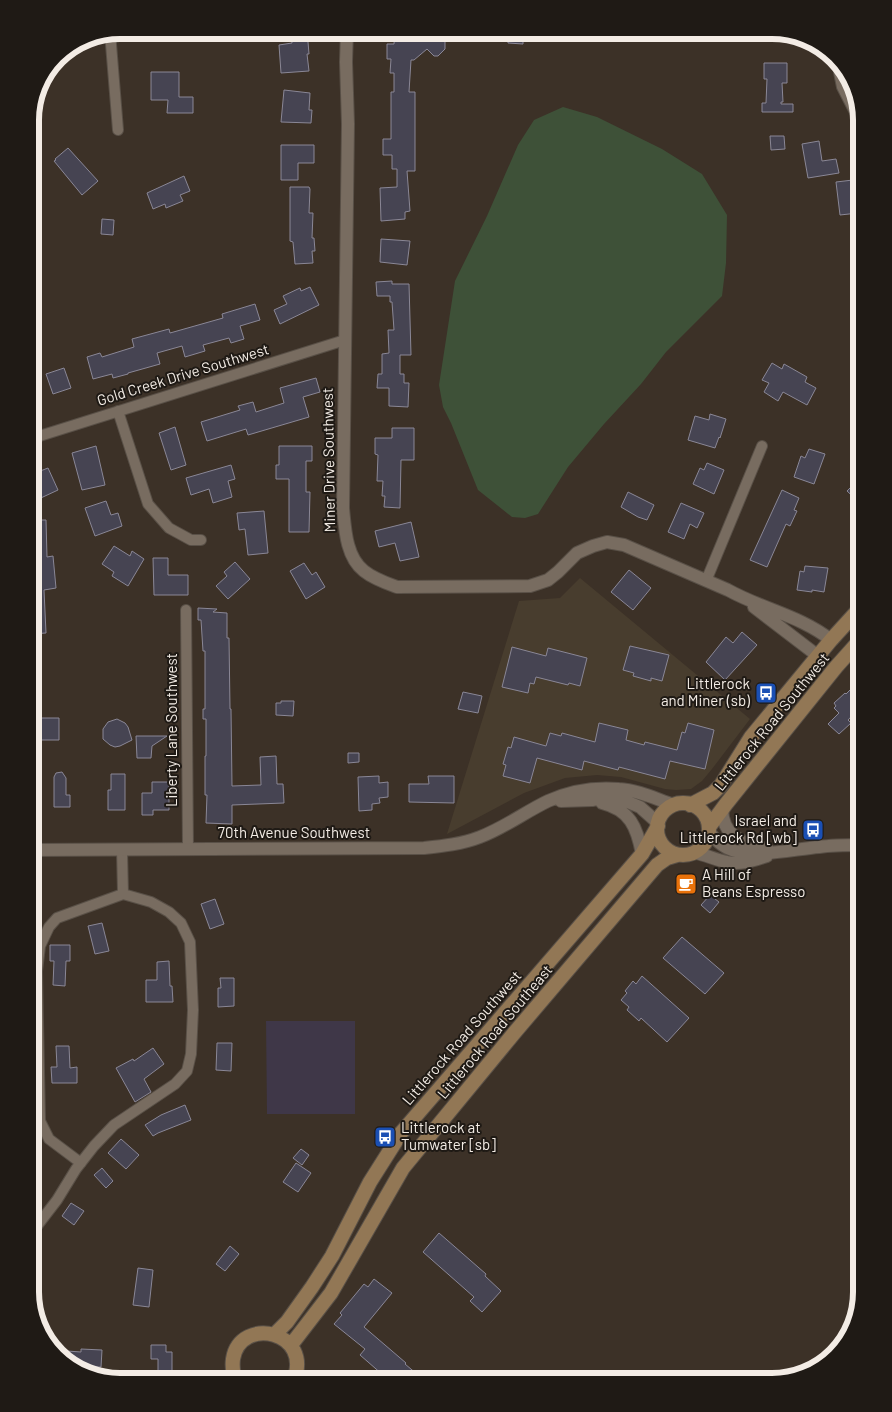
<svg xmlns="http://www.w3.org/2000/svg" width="892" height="1412" font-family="Barlow,sans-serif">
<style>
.commercial{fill:#483d2e}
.industrial{fill:#3f3748}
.green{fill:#3e5138}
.building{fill:#464452;stroke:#8a8796}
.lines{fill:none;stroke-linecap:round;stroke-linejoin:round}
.minor-casing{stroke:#595047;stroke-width:12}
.tertiary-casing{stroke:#595047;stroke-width:14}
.secondary-casing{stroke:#595047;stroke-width:16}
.minor{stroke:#786c60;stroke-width:10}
.tertiary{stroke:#786c60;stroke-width:12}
.secondary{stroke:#927755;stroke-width:14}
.labels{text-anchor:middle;stroke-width:4;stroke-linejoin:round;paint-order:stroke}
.street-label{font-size:15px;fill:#f3ece5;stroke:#1f1a15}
.poi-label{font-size:15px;fill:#f3ece5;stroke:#1f1a15;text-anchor:end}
.rim{fill:none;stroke:#f3ece5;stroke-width:6}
</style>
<rect width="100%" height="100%" fill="#3c3127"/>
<path class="commercial" d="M580 578 750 719 712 769 702 781 691 789 676 790 665 789 621 777 597 775 565 778 524 793 447 834 519 601 560 598Z"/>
<path class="industrial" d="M266 1021H355V1114H267Z"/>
<path class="green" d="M563 107 597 117 662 149 702 174 727 215 726 263 722 296 666 352 641 384 604 424 568 467 538 514 525 518 512 517 478 490 451 423 443 407 439 385 455 281 487 216 518 145 534 120Z"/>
<path class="building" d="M141 30H161V39H141Z
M291 30H307L309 54H307L309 71 281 73 279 45 292 43Z
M395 30H420V41H445V49L438 56H434L427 49 414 60H411L409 92H415V171H407L410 211 405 212V219L381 221 380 188 397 187V169H392V155H383V139H391V92H394V73H390L391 59H387V44H394Z
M508 30H523V44L508 43Z
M764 63H787V83H782L783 102H781V104H793V112H762V103H766L767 79H764Z
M151 72H179V97H193V113H167L168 100H151Z
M284 90 310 93 309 110H312L311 123 281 122Z
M770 136H784L785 149 771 150Z
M819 141 822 161 836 159 839 173 808 178 802 144Z
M281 145H314V163H298V180H281Z
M68 148 98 181 82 195 54 161 56 160 55 159Z
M184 176 190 191 180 195 183 201 166 208 165 204 153 209 147 193Z
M853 180 858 213 840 215 836 182Z
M290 187H309L310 189 309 213H313L312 238H314L315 251H312L313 263 295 264 293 242 290 241Z
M102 219 114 220 113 235 101 234Z
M381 239 410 241 407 265 380 262Z
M392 281V284H409L411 355H400V374H404V383H409L408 407 389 406V388H377L378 374H382V354L389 353 388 330H394L392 302H390V296H377L376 282Z
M310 287 319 305 280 324 274 310 287 304 283 296 300 288 301 291Z
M255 304 260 320 240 326 244 339 231 343 229 338 203 345 205 351 185 357 182 346 157 353 160 364 128 373V374L113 378 112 374 93 379 87 357 100 353 102 357 134 347 132 339 169 329 170 333 223 318 222 314Z
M772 363 782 369 784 364 807 377 805 382 816 388 807 405 783 392 778 401 764 392 769 383 762 380Z
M64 368 71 388 53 394 46 374Z
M316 378 320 392 303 397 309 417 248 435 246 429 207 441 201 422 240 410 238 406 253 402 256 412 284 403 280 388Z
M710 414 726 419 720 438 719 437 715 448 688 440 695 416 709 420Z
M175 427 186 465 171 470 159 433Z
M392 428H414V460H401L400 508 384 507 385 496H382L383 481H377L378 455 375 454V438H392Z
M96 446 105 485 82 490 72 453Z
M279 446H312V461H306V492H310L309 532H289V479H276V465H279Z
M809 449 825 454 814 484 794 477 801 456 805 458Z
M707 463 724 470 714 494 693 484 700 468 704 470Z
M231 465 235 479 228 481 232 497 213 503 209 489 191 495 186 478Z
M48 468 58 490 30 503V475Z
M855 483 862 490V505L847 491Z
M782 490 799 498 794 510 797 511 790 526 786 524 767 567 750 560Z
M628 492 654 505 647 520 638 517 621 507Z
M106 501 111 515 118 513 122 526 95 536 85 508Z
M681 503 704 513 697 528 690 524 684 539 668 532Z
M264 511 268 553 248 555 245 529 239 530 237 513Z
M30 520H46L47 557 53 556 56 588 44 590 46 633 30 634Z
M411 522 419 557 400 561 395 543 379 547 375 531Z
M114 546 130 556 132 551 144 559 128 586 112 576 114 572 102 564Z
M862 549V572L851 562Z
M153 558H168V575H188V595H154Z
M235 562 250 579 228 599 216 586 227 576 224 572Z
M304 563 312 575 316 572 325 587 306 599 290 571Z
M805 566 828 568 824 592 812 590V592L797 590 800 571 804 572Z
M629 570 651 588 633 610 611 592Z
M198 608 217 609 213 612 227 613V638H229L230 709H231L232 786 261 785 260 757 276 756 277 784H283L284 803 232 805V824L206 823 207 795H205V756H206V719H203V709H205V651H203L201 620H198Z
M742 632 757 645 725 680 706 662 726 637 733 643Z
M630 646 669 655 662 681 651 678V681L633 676 634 673 623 670Z
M512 647 546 656 548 648 587 658 580 686 569 683 568 685 536 677 534 684 530 683 528 693 502 687Z
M852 688 862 698V705L848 720 851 723 839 734 828 724 839 713 834 708 836 706 834 703 845 693 846 694Z
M463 692 482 696 478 713 458 709Z
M281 701H294L293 716 276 715V703H281Z
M41 718H59V740H41Z
M117 719 125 723 128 727 132 740 120 746 115 747 110 745 103 739V729L108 722Z
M599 723 628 730 626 740 644 745 645 742 677 750 682 732 685 733 688 723 714 730 705 769 670 761 665 779 619 767 618 770 584 761 582 770 537 758 530 783 503 776 506 765 503 764 508 747 511 748 514 737 546 746 550 733 561 736 562 733 595 742Z
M136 736H167L152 746 151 758H137Z
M348 753H359V762L348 763Z
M62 772 66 778V795H70V807H54V777L56 773Z
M111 774H125V810H108V790H111Z
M379 776V783L388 782V797L379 798 380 803 372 804V810L359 811 358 777Z
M428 776H454V803L409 802V784H429Z
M152 782H169V810H153V815H142V793H152Z
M710 895 719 902 710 913 701 905Z
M215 899 224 924 210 929 201 904Z
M102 923 109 951 95 954 88 926Z
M682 937 724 973 705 994 663 958Z
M50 945H70V961H66L65 986 53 985 54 961H50Z
M169 961 170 986H172L173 1002H146V980H157V962Z
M642 976 689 1018 667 1042 641 1018 639 1021 627 1010 629 1007 621 1000 627 993 625 991 633 981 636 984Z
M220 978H234V1006L218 1007V988H221Z
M217 1043H232L231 1071 216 1070Z
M56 1046H69L70 1068 77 1067V1083H52L51 1067H57Z
M153 1048 164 1064 144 1079 151 1092 135 1102 116 1068 133 1059 134 1061Z
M185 1105 191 1120 158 1133 153 1136 145 1125 161 1115Z
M121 1139 139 1155 126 1169 108 1153Z
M301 1149 309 1155 302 1165 293 1158Z
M296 1163 311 1173 298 1192 283 1182Z
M102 1168 113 1181 106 1188 94 1175Z
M71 1203 84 1211 74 1225 62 1216Z
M439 1233 486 1274 485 1276 501 1291 482 1312 470 1301 474 1297 423 1252Z
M230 1246 239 1254 225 1271 216 1264Z
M138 1268 153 1270 149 1307 133 1305Z
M374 1279 392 1293 364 1327 406 1363 405 1364 418 1375 412 1382H391L360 1355 365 1349 334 1324 342 1315 340 1313 364 1284 368 1287Z
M151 1345H166V1352H172V1375H158V1359H151Z
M81 1349 102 1350 101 1367 70 1366 67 1363V1351L81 1352Z"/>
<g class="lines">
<g class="minor-casing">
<path id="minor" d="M110 32 118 130
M837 62 842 87 862 126
M118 411 148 504 169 528 191 540H201
M30 439 345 340
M706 581 762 446
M186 610 188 850
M122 850 123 894
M30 1235 57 1200 76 1169 94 1146 114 1125 175 1084 187 1071 191 1054 193 1010 190 942 181 923 169 912 151 902 123 894 57 918 49 927 40 946 37 971 40 1121 49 1139 81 1163"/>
</g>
<g class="tertiary-casing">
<path id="tertiary" d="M347 30 346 62 348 124 343 508C345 529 346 557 364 571 374 579 386 583 397 587L530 586 548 580 558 572 577 553 593 546 607 542 624 545 728 590C762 609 801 616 831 640
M754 607 818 656
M561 801 592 800 608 797 623 800 640 807 658 823
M602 803C630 810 637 827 642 854
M722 809C723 838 743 842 767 849
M709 832C714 838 719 844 727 848 751 860 793 849 819 847 833 845 848 845 862 845
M30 850 424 848C443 846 462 844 480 837 504 828 525 812 548 801 570 791 595 787 619 789 638 790 656 799 674 805
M696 853C706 855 716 860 727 862 741 865 754 860 767 856"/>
</g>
<g class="secondary-casing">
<path id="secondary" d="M657 829a26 26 0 1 1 52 0a26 26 0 1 1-52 0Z
M690 805 713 793 721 785 751 737 831 640 862 606
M709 827 726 804 836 667 862 638
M275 1334 287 1322 312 1287 332 1256 370 1182 401 1133 642 854 658 826
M291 1345 331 1293 403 1168 515 1032 657 865 667 858 677 855
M237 1382C233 1375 232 1367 233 1359 240 1315 315 1331 293 1382"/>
</g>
<use href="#minor" class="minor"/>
<use href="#tertiary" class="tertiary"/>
<use href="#secondary" class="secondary"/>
</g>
<defs>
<g id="bus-square" transform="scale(1.125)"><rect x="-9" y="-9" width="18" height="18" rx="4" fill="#1a4fb4" stroke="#1f1a15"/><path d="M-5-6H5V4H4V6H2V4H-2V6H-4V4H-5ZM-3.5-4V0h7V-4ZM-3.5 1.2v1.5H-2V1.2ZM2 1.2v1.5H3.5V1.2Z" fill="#fff"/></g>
<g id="cafe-square" transform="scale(1.125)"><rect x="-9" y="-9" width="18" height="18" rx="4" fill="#e8710a" stroke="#1f1a15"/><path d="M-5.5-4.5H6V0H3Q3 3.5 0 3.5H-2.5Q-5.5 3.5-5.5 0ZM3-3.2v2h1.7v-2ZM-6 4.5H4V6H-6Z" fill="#fff"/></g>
</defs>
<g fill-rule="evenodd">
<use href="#bus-square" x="766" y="693"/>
<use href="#bus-square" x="813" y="830"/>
<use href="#cafe-square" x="686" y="884"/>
<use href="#bus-square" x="385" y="1137"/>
</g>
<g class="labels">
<g class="street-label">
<text transform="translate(183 375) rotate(-17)" y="5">Gold Creek Drive Southwest</text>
<text transform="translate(329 460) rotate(-91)" y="5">Miner Drive Southwest</text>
<text transform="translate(772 722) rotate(-51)" y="5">Littlerock Road Southwest</text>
<text transform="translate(172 730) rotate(-90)" y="5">Liberty Lane Southwest</text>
<text x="294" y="838">70th Avenue Southwest</text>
<text transform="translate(495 1032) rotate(-50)" y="5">Littlerock Road Southeast</text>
<text transform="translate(462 1038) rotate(-49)" y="5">Littlerock Road Southwest</text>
</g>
<g class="poi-label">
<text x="750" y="689">Littlerock<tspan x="750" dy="17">and Miner (sb)</tspan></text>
<text x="797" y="826">Israel and<tspan x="797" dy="17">Littlerock Rd [wb]</tspan></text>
<text x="702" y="880" text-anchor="start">A Hill of<tspan x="702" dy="17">Beans Espresso</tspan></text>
<text x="401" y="1133" text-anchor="start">Littlerock at<tspan x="401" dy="17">Tumwater [sb]</tspan></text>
</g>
</g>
<path d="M0 0H892V1412H0ZM120 39H772A81 81 0 0 1 853 120V1292A81 81 0 0 1 772 1373H120A81 81 0 0 1 39 1292V120A81 81 0 0 1 120 39Z" fill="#1f1a15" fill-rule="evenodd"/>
<path class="rim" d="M120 39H772A81 81 0 0 1 853 120V1292A81 81 0 0 1 772 1373H120A81 81 0 0 1 39 1292V120A81 81 0 0 1 120 39Z"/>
</svg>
